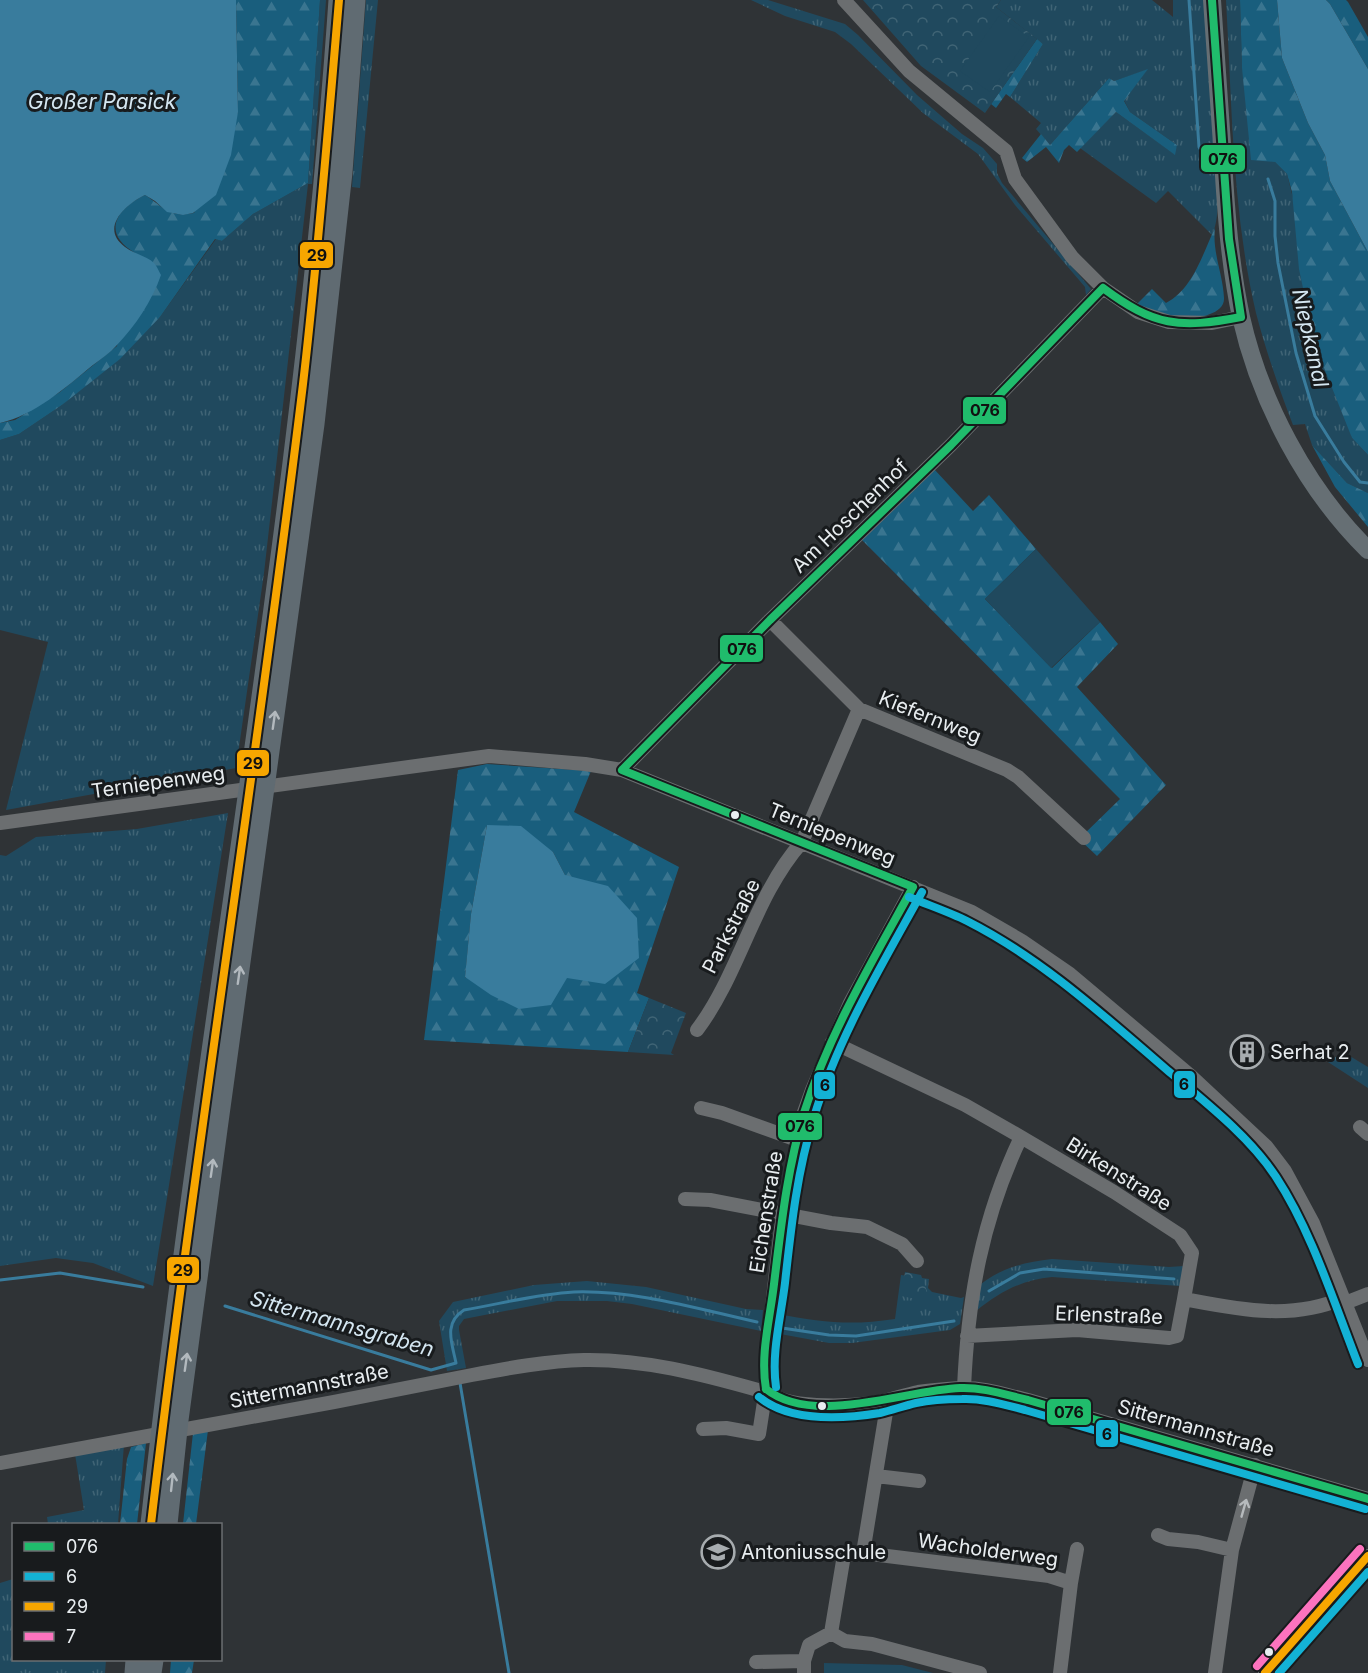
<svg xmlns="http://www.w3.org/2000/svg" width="1368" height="1673" font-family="Inter,sans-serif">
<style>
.grass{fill:url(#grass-tufts)}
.forest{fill:url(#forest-firs);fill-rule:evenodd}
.park{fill:url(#park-crowns)}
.pitch{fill:#20495e}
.water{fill:#397c9d}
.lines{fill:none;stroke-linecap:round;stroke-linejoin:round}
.stream{stroke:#397c9d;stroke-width:3}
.minor{stroke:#6b6e70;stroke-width:14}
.major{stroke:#666f74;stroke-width:18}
.highway{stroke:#606b72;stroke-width:21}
.bus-1-casing{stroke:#181b1d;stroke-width:12}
.bus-2-casing{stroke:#181b1d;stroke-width:12}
.bus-3-casing{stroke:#181b1d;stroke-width:12}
.bus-4-casing{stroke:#181b1d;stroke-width:12}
.bus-1{stroke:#20bc6c;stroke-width:8}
.bus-2{stroke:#13b2d5;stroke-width:8}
.bus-3{stroke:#f7a600;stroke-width:8}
.bus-4{stroke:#fc73be;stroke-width:8}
.oneway{stroke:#b2b9be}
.oneway2{stroke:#b6babd}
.bus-dot{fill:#e8edf0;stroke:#181b1d;stroke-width:2}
.labels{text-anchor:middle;stroke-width:6;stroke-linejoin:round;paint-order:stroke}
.street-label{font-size:20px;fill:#e8edf0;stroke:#181b1d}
.poi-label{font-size:20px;fill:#e8edf0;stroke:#181b1d;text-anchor:start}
.water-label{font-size:21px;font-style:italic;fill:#d5e7f2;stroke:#181b1d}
.line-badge{stroke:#181b1d;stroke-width:2}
.pale-badge-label{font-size:16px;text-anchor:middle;font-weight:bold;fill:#111}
</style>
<defs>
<pattern id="grass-tufts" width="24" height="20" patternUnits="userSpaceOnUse" patternTransform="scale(1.5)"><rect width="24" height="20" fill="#20495e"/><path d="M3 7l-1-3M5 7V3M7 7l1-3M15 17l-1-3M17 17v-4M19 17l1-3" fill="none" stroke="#406475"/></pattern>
<pattern id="forest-firs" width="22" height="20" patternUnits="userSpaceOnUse" patternTransform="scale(1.5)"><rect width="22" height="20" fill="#195e7d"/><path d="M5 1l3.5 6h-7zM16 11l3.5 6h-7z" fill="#3a7590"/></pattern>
<pattern id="park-crowns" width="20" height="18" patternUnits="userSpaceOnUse" patternTransform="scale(1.5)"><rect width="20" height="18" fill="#20495e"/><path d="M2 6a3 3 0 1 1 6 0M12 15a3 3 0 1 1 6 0" fill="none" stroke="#406475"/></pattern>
</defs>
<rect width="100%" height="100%" fill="#2f3336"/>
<path class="grass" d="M320 0H326L312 184H308L264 573 236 768 6 810 48 642 0 630V440L19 434 62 405 160 317 216 239 222 241 253 214 308 183Z
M366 0H378L360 188 352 187Z
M751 0H768L845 24 858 35 917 95 962 134 983 148 997 164V173L1002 183 1091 289 1086 295 1085 287 1015 205 978 154 923 113 851 44 835 32 785 16Z
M1001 0H1152L1173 17V0H1206C1209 48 1211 95 1214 143 1215 168 1223 212 1212 235L1168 191 1156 203 1080 148 1116 112 1174 154 1177 145 1130 112 1124 100 1147 70 1114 81 1109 78 1050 145 1036 129 1041 123 1010 97 1043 44 996 7Z
M1226 0H1240L1242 68 1275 162 1287 174 1352 438 1368 455V493L1347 483 1312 445 1305 424 1293 425C1279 389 1266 351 1256 313 1232 211 1232 104 1226 0Z
M228 813 153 1286 93 1263 56 1258 0 1266V855L6 856 36 837 137 829Z
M1343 1052 1368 1067V1088L1328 1062Z
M1052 1259 1169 1267 1184 1266 1180 1286 1052 1277C1021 1280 1000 1292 976 1311L981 1284C1003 1267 1026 1262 1052 1259Z
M901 1275 929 1279 928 1288 932 1292 961 1298 964 1297 960 1324 950 1330 852 1343H829L775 1333 777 1314C821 1322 850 1326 895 1319Z
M587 1281 646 1287 746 1309 763 1310 761 1331 632 1304 607 1301H557L464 1319 459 1326V1330L466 1368 447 1371 439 1321 453 1302 534 1285Z
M124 1444 118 1524H48L47 1517 84 1510 75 1454Z
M13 1579 14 1660H106L105 1673H0V1583Z"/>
<path class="forest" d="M236 0H320L308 183 253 214 222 241 215 239 160 317 120 359 62 405 19 434 0 440V423L15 420 60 392 117 346 135 253C101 233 116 209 145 195 164 207 168 218 194 213L238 112Z
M1240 0H1277L1282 58 1308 123 1325 155 1330 181 1368 252V455L1352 438 1315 345 1299 269 1292 192 1287 174 1275 162 1251 160 1242 68Z
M1326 0H1346L1348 2 1368 37V69L1330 4Z
M1037 39 1043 44 1010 97 1006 94 996 108 991 104Z
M1148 69 1124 101 1130 112 1177 145 1175 155 1116 112 1077 152 1069 145 1064 150 1059 163 1046 147 1027 162 1022 158 1041 134 1050 145 1109 78 1114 81Z
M1215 228C1212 252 1223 274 1224 298 1225 317 1188 320 1174 318 1161 315 1147 311 1134 307L1152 289 1166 303C1193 289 1202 255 1215 228Z
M1312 445 1347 483 1368 493V527L1335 487Z
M934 469 973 511 989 495 1036 549 985 599 1052 668 1100 622 1118 644 1077 687 1166 785 1097 856 1079 839 1120 799 862 540Z
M487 764 591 771 574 812 679 867 637 993 649 998 628 1052 424 1040 458 770ZM487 825 553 852 565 875 465 978 471 914Z
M208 1430 196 1524H183L193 1433Z
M146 1443 137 1524H120L127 1459 131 1447Z
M171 1660H194L192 1673H170Z"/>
<path class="park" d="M863 0H1001L996 7 1037 39 985 113 921 66Z
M649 998 686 1013 671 1053 674 1055 628 1052Z
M905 1272 921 1275 931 1302 901 1296Z"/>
<path class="pitch" d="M999 16 1029 37 990 92 960 71Z
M1036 549 1100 622 1051 668 985 599Z
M824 1663 902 1665 933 1673H824Z"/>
<path class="water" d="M0 0H236L238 112 231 155 216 195 193 213 183 215 167 212 155 201 145 195C126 204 99 228 125 247 134 254 147 256 154 263 157 266 159 272 161 275 152 301 136 325 117 345 110 353 101 359 93 365 65 388 35 415 0 423Z
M1277 0H1326L1330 4 1368 69V252L1330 181 1325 155 1308 123 1282 58Z
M487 825 521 826 553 852 565 875 608 886 637 918 639 958 605 984 567 978 551 1005 519 1009 491 995 465 977 471 914Z"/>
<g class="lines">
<path class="stream" d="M1189 0 1199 147 1203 154
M1268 179 1275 201V236L1278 263 1296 353 1315 416 1344 462 1360 482 1368 483
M0 1280 60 1273 143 1287
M989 1291 1020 1273 1044 1269 1174 1279
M225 1306 431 1370 456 1363C452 1343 443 1323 464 1310 500 1304 537 1294 574 1292 635 1290 698 1309 757 1322
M782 1328 829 1335 856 1336 954 1321
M460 1383 509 1673"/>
<path class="minor" d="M844 0 909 71 1006 151 1015 179 1072 257 1103 288 1138 312 1169 322 1212 323 1241 317
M770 620 859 709 1007 770 1018 777 1084 838
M622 770 770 620 951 445 1103 288
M0 823 489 756 585 764 622 770 972 912 1022 941 1070 974 1191 1076 1266 1146 1285 1171 1313 1223 1368 1360
M697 1030C740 973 754 896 802 842L859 709
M832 1042 965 1105 1021 1137 1114 1192 1180 1235 1192 1253 1184 1299C1237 1309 1291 1321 1343 1298
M701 1108 722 1113 797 1140
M1360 1127 1368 1134
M685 1199 710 1200 831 1223 867 1227 902 1244 917 1261
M1345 1303 1368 1294
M967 1336 1077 1330 1169 1338 1177 1336 1184 1299
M964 1388C968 1297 982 1219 1021 1137
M766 1389C782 1410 849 1406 873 1403 889 1401 903 1395 918 1392 932 1390 946 1389 960 1388 983 1387 1006 1395 1028 1400L1368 1499
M703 1429 726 1428 759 1434 766 1389V1359L781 1228 803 1115 812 1090 850 1003 913 887
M0 1463C111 1442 223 1423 334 1402 380 1393 426 1384 472 1375 509 1368 547 1361 584 1360 644 1359 701 1374 758 1390L766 1389
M876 1476 919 1481
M1158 1535 1168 1539 1198 1542 1232 1550
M863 1553 1049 1576 1071 1583 1060 1673
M1071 1583 1077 1549
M831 1633 844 1555 863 1553 888 1400
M831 1633 845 1641 872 1644 980 1673
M756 1662 804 1661
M804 1673V1661L809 1645 831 1633
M1215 1673 1232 1550 1255 1465
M1265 1673 1368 1556"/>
<path class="major" d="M1212 0C1216 53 1219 106 1223 159 1226 212 1230 265 1241 317 1260 401 1306 489 1368 550"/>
<path class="highway" d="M151 1524C207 1016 304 511 339 0
M167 1524 178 1420 217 1129 314 424 342 172 355 0
M135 1673 136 1660
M151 1673 153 1660"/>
<g class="bus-1-casing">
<path id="bus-1" d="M1212 0 1229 239 1241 317
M1103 288C1154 326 1179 329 1241 317
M622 770 770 620 951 445 1103 288
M622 770 913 887
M766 1389C813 1427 905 1390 960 1388 983 1387 1006 1395 1028 1400L1368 1499
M766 1389C760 1354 770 1319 774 1284 781 1227 787 1169 804 1113 829 1033 873 960 913 887"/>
</g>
<g class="bus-2-casing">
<path id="bus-2" d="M909 897C928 905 949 912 967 921 1042 959 1104 1016 1167 1070 1204 1101 1250 1137 1276 1177 1312 1232 1334 1303 1358 1364
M776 1387C771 1353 781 1317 785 1283 791 1228 797 1171 814 1117 838 1037 882 965 922 892
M759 1397C790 1422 843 1419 880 1413 892 1410 904 1406 916 1403 930 1400 947 1399 962 1399 983 1398 1005 1405 1025 1410L1365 1509
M1279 1673 1368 1572"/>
</g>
<g class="bus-3-casing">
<path id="bus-3" d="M151 1524C196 1143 257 765 303 384 318 256 328 128 339 0
M1265 1673 1368 1556"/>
</g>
<g class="bus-4-casing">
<path id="bus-4" d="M1257 1666 1360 1549"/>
</g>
<use href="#bus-1" class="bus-1"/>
<use href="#bus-2" class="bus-2"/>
<use href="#bus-3" class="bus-3"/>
<use href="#bus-4" class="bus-4"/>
</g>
<defs><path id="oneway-shaft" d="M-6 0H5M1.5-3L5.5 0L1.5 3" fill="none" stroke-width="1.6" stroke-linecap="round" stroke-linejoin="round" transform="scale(1.5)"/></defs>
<g class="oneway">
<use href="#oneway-shaft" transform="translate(274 720) rotate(-82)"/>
<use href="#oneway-shaft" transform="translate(239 975) rotate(-82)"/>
<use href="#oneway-shaft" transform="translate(212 1168) rotate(-82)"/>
<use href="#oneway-shaft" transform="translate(186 1362) rotate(-82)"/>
<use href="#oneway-shaft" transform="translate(172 1482) rotate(-84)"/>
</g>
<use class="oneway2" href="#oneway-shaft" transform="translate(1244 1508) rotate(-74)"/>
<defs>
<g id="building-ring" transform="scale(1.725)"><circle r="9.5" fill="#181b1d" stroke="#a7acaf" stroke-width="1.5"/><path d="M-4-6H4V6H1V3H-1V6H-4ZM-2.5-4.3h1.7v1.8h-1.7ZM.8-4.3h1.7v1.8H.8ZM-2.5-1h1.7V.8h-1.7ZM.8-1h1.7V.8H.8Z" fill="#a7acaf"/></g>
<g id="school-ring" transform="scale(1.725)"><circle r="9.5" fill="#181b1d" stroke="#a7acaf" stroke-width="1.5"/><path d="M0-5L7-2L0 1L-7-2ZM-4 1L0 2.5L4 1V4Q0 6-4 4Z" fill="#a7acaf"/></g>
</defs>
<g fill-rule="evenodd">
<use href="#building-ring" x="1247" y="1052"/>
<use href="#school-ring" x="718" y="1552"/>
</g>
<g class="bus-dot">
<circle cx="735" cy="815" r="5"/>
<circle cx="822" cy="1406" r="5"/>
<circle cx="1269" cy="1652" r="5"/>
</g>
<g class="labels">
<g class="street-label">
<text transform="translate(850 516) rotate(-44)" y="7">Am Hoschenhof</text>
<text transform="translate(930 717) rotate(22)" y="7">Kiefernweg</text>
<text transform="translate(158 782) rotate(-8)" y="7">Terniepenweg</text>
<text transform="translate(832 834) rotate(22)" y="7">Terniepenweg</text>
<text transform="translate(731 926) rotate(-63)" y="7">Parkstraße</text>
<text transform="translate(1119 1174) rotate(32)" y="7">Birkenstraße</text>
<text transform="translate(766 1212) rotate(-81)" y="7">Eichenstraße</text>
<text transform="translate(1109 1315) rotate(2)" y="7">Erlenstraße</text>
<text transform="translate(309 1386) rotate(-11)" y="7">Sittermannstraße</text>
<text transform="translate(1196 1428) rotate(16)" y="7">Sittermannstraße</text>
<text transform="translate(988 1550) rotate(8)" y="7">Wacholderweg</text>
</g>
<g class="poi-label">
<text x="1270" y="1059">Serhat 2</text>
<text x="741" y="1559">Antoniusschule</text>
</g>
<g class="water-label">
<text x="102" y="109">Großer Parsick</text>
<text transform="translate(1310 338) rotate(77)" y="7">Niepkanal</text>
<text transform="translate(342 1324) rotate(16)" y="7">Sittermannsgraben</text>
</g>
</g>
<g class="line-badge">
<rect x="1200" y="144" width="46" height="29" rx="6" fill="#20bc6c"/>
<rect x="299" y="241" width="35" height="28" rx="6" fill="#f7a600"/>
<rect x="962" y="396" width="45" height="29" rx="6" fill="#20bc6c"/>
<rect x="719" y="634" width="45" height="29" rx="6" fill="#20bc6c"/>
<rect x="236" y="749" width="34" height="28" rx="6" fill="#f7a600"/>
<rect x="1173" y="1070" width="23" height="29" rx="6" fill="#13b2d5"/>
<rect x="813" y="1071" width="23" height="29" rx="6" fill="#13b2d5"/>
<rect x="777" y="1112" width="46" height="29" rx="6" fill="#20bc6c"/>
<rect x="166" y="1256" width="34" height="28" rx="6" fill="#f7a600"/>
<rect x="1046" y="1398" width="46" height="28" rx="6" fill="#20bc6c"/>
<rect x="1095" y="1419" width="24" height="29" rx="6" fill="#13b2d5"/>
</g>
<g class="pale-badge-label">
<text x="1223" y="165">076</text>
<text x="317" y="261">29</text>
<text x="985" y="416">076</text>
<text x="742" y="655">076</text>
<text x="253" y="769">29</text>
<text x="1184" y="1090">6</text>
<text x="825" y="1091">6</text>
<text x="800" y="1132">076</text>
<text x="183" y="1276">29</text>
<text x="1069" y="1418">076</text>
<text x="1107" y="1440">6</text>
</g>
<rect x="12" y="1523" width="210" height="138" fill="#181b1d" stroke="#6b6f71" stroke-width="1.5"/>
<rect x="24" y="1542" width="30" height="9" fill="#20bc6c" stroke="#6b6f71" stroke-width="1.5"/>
<text x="66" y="1553" font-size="18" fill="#e8edf0">076</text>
<rect x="24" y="1572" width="30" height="9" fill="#13b2d5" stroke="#6b6f71" stroke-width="1.5"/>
<text x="66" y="1583" font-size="18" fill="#e8edf0">6</text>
<rect x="24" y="1602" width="30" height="9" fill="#f7a600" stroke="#6b6f71" stroke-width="1.5"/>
<text x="66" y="1613" font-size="18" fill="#e8edf0">29</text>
<rect x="24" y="1632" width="30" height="9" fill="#fc73be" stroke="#6b6f71" stroke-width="1.5"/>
<text x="66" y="1643" font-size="18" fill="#e8edf0">7</text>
</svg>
